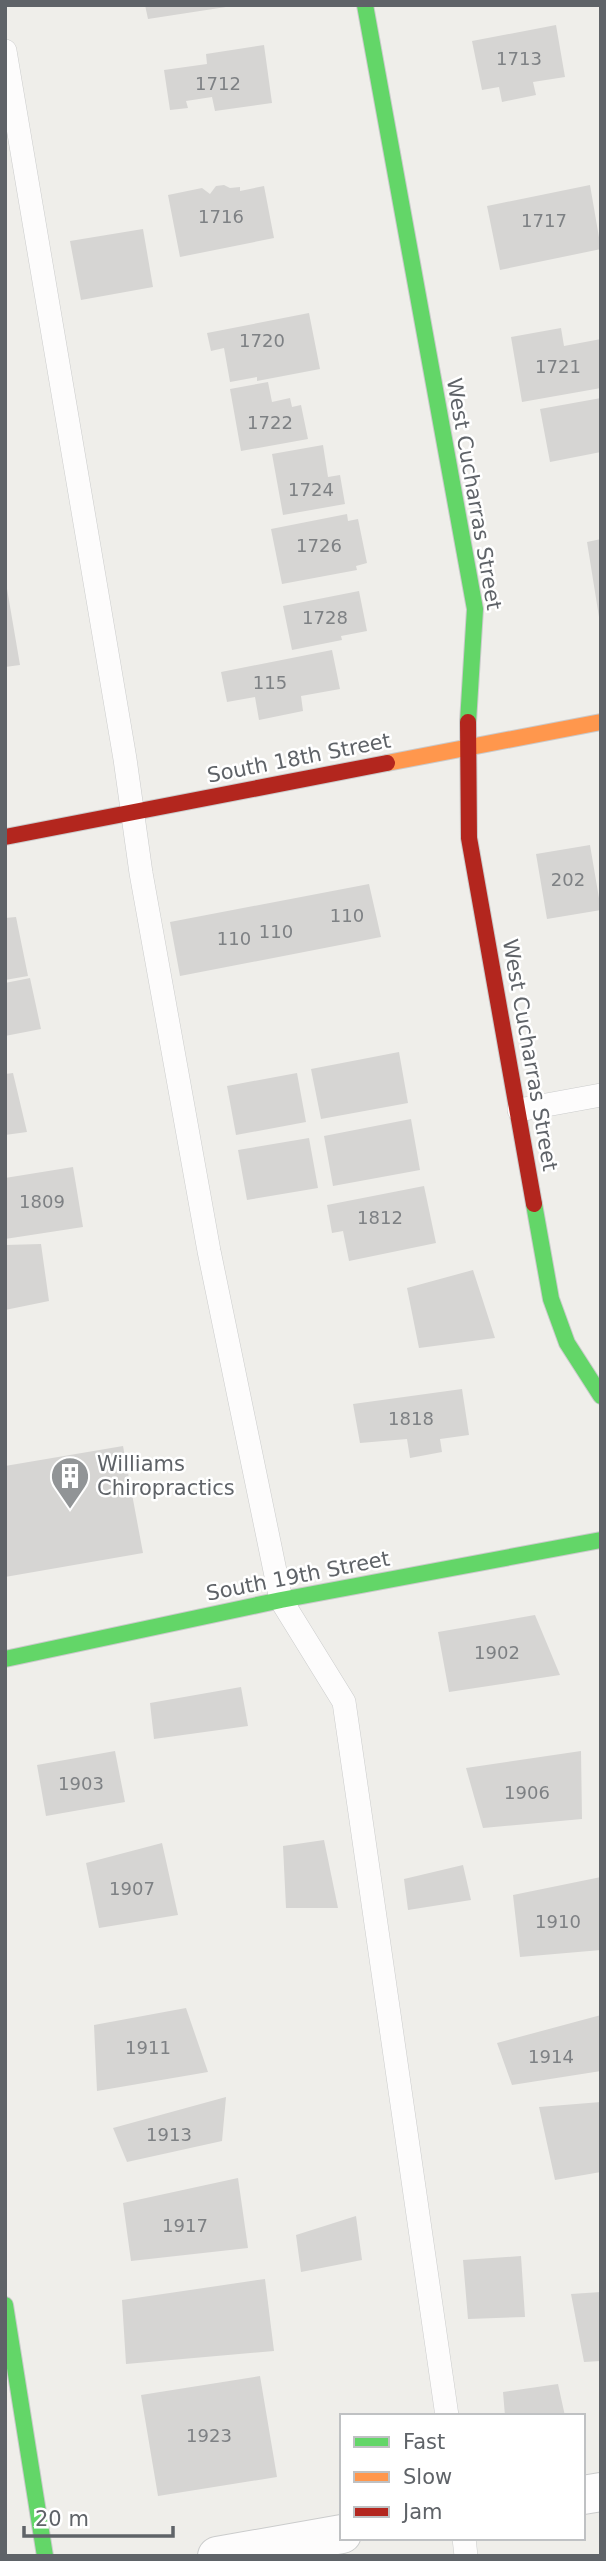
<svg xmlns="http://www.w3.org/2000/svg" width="606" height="2561" font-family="'DejaVu Sans',sans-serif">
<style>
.building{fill:#d6d5d3}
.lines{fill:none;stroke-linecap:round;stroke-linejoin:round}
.lane-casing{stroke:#cbcccc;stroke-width:24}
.street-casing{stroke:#cbcccc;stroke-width:40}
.fast-casing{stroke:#cacacb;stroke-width:18}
.slow-casing{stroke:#cacacb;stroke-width:18}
.jam-casing{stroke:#cacacb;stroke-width:18}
.lane{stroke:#fdfcfc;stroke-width:23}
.street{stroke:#fdfcfc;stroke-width:38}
.fast{stroke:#63d668;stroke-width:16}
.slow{stroke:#ff974d;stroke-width:16}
.jam{stroke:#b3261e;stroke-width:16}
.labels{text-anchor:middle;stroke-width:5;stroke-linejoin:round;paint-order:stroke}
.number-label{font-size:18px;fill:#7e8184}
.street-label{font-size:21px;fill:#5f6368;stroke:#fff}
.poi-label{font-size:21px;fill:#5f6368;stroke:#fff;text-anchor:start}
</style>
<rect width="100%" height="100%" fill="#efeeea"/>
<path class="building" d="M145 5H226V7L148 19Z
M556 25 565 77 533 82 536 95 502 102 499 87 482 90 472 41Z
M264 45 272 103 215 111 212 97 186 101 188 108 170 110 164 70 207 64 206 54Z
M224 185 230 188 240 187V191L264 186 274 238 180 257 168 195 202 188 210 194 216 186Z
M590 185 601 249 500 270 487 206Z
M143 229 153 287 81 300 70 241Z
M309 313 320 369 257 381V377L230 382 224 348 211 351 207 333Z
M561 328 564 346 601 339V388L522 402 511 337Z
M268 382 272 402 290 398 292 407 301 405 308 439 241 451 230 389Z
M601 398V452L550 462 540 409Z
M323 445 328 477 340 475 345 504 283 515 272 454Z
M347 514 348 521 358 519 367 563 356 566 357 570 282 584 271 529Z
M601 539V616L599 617 587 542Z
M5 577 20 665 5 667Z
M359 591 367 631 341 636 342 640 292 650 283 606Z
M332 650 340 689 301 696 303 711 259 720 255 697 227 702 221 672Z
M590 845 601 910 547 919 536 854Z
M369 884 381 937 180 976 170 922Z
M16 917 28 976 5 980V918Z
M30 978 41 1029 5 1036V983Z
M399 1052 408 1103 321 1119 311 1069Z
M13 1073 27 1132 5 1135V1074Z
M297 1073 306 1122 236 1135 227 1086Z
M411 1119 420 1170 333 1186 324 1136Z
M309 1138 318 1188 247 1200 238 1150Z
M73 1167 83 1227 5 1239V1178Z
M424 1186 436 1243 349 1261 343 1231 332 1233 327 1205Z
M41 1244 49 1301 5 1310V1245Z
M473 1270 495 1338 419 1348 407 1288Z
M462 1389 469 1435 440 1439 442 1452 410 1458 407 1439 360 1443 353 1404Z
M123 1446 143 1553 5 1577V1466Z
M535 1615 560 1675 449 1692 438 1632Z
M241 1687 248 1726 154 1739 150 1703Z
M115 1751 125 1802 46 1816 37 1765Z
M581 1751 582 1819 483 1828 466 1768Z
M324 1840 338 1908H286L283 1846Z
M162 1843 178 1915 99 1928 86 1863Z
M463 1865 471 1900 408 1910 404 1879Z
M601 1877V1950L520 1957 513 1895Z
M186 2008 208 2072 97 2091 94 2025Z
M601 2015V2071L512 2085 497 2043Z
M226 2097 222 2141 127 2162 113 2128Z
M601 2102V2172L555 2180 539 2107Z
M238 2178 248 2248 131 2261 123 2203Z
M356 2216 362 2260 301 2272 296 2235Z
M521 2256 525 2317 468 2319 463 2260Z
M265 2279 274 2351 126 2364 122 2300Z
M601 2292V2361L584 2362 571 2294Z
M260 2376 277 2477 158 2496 141 2395Z
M558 2384 565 2416H505L503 2392Z"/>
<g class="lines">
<g class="lane-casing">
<path id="lane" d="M5 51 125 759 141 873 209 1251 281 1600 344 1702 447 2416
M519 1110 601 1095
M464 2538 466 2556"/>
</g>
<g class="street-casing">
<path id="street" d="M583 2495 601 2492
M217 2556 342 2534"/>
</g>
<g class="fast-casing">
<path id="fast" d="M365 5 475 609 468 722
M534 1204 551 1299 567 1343 601 1396
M5 1659 281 1600 601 1540
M5 2305 45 2556"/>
</g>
<g class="slow-casing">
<path id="slow" d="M387 763 601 722"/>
</g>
<g class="jam-casing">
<path id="jam" d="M468 722 469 838 534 1204
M5 837 387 763"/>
</g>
<use href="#lane" class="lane"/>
<use href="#street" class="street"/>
<use href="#fast" class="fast"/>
<use href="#slow" class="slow"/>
<use href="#jam" class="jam"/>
</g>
<defs>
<g id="building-pin" transform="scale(2.0125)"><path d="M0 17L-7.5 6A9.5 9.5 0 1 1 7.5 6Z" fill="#919496" stroke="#fff"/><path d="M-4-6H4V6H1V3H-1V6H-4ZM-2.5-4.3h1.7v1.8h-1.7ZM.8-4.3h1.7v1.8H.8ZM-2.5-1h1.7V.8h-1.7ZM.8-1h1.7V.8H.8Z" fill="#fff"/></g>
</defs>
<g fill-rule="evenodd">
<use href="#building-pin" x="70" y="1476"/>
</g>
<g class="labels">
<g class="number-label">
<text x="519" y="65">1713</text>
<text x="218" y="90">1712</text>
<text x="221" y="223">1716</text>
<text x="544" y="227">1717</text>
<text x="262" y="347">1720</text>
<text x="558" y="373">1721</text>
<text x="270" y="429">1722</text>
<text x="311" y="496">1724</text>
<text x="319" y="552">1726</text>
<text x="325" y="624">1728</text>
<text x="270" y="689">115</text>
<text x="568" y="886">202</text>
<text x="347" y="922">110</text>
<text x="276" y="938">110</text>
<text x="234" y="945">110</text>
<text x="42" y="1208">1809</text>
<text x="380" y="1224">1812</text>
<text x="411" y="1425">1818</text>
<text x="497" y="1659">1902</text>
<text x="81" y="1790">1903</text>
<text x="527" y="1799">1906</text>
<text x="132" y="1895">1907</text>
<text x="558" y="1928">1910</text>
<text x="148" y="2054">1911</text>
<text x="551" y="2063">1914</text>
<text x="169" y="2141">1913</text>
<text x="185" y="2232">1917</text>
<text x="209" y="2442">1923</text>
</g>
<g class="street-label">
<text transform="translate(474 494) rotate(80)" y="7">West Cucharras Street</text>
<text transform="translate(299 758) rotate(-11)" y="7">South 18th Street</text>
<text transform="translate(530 1055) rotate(80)" y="7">West Cucharras Street</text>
<text transform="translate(298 1576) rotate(-11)" y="7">South 19th Street</text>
</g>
<g class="poi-label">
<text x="97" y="1471">Williams<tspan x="97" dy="24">Chiropractics</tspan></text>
</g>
</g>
<rect width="606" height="2561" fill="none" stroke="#5f6368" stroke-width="14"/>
<rect x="340" y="2414" width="245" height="126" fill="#ffffff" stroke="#bfc1c3" stroke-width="2"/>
<rect x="354" y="2437" width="35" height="10" fill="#63d668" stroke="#bfc1c3" stroke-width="2"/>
<text x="403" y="2449" font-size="21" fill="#5f6368">Fast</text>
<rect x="354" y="2472" width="35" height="10" fill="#ff974d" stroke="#bfc1c3" stroke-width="2"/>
<text x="403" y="2484" font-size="21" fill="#5f6368">Slow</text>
<rect x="354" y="2507" width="35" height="10" fill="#b3261e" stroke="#bfc1c3" stroke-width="2"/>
<text x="403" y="2519" font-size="21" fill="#5f6368">Jam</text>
<path d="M24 2526v10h149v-10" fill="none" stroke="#5f6368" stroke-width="3.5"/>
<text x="35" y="2526" font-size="21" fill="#5f6368" stroke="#ffffff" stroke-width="5" paint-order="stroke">20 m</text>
</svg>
